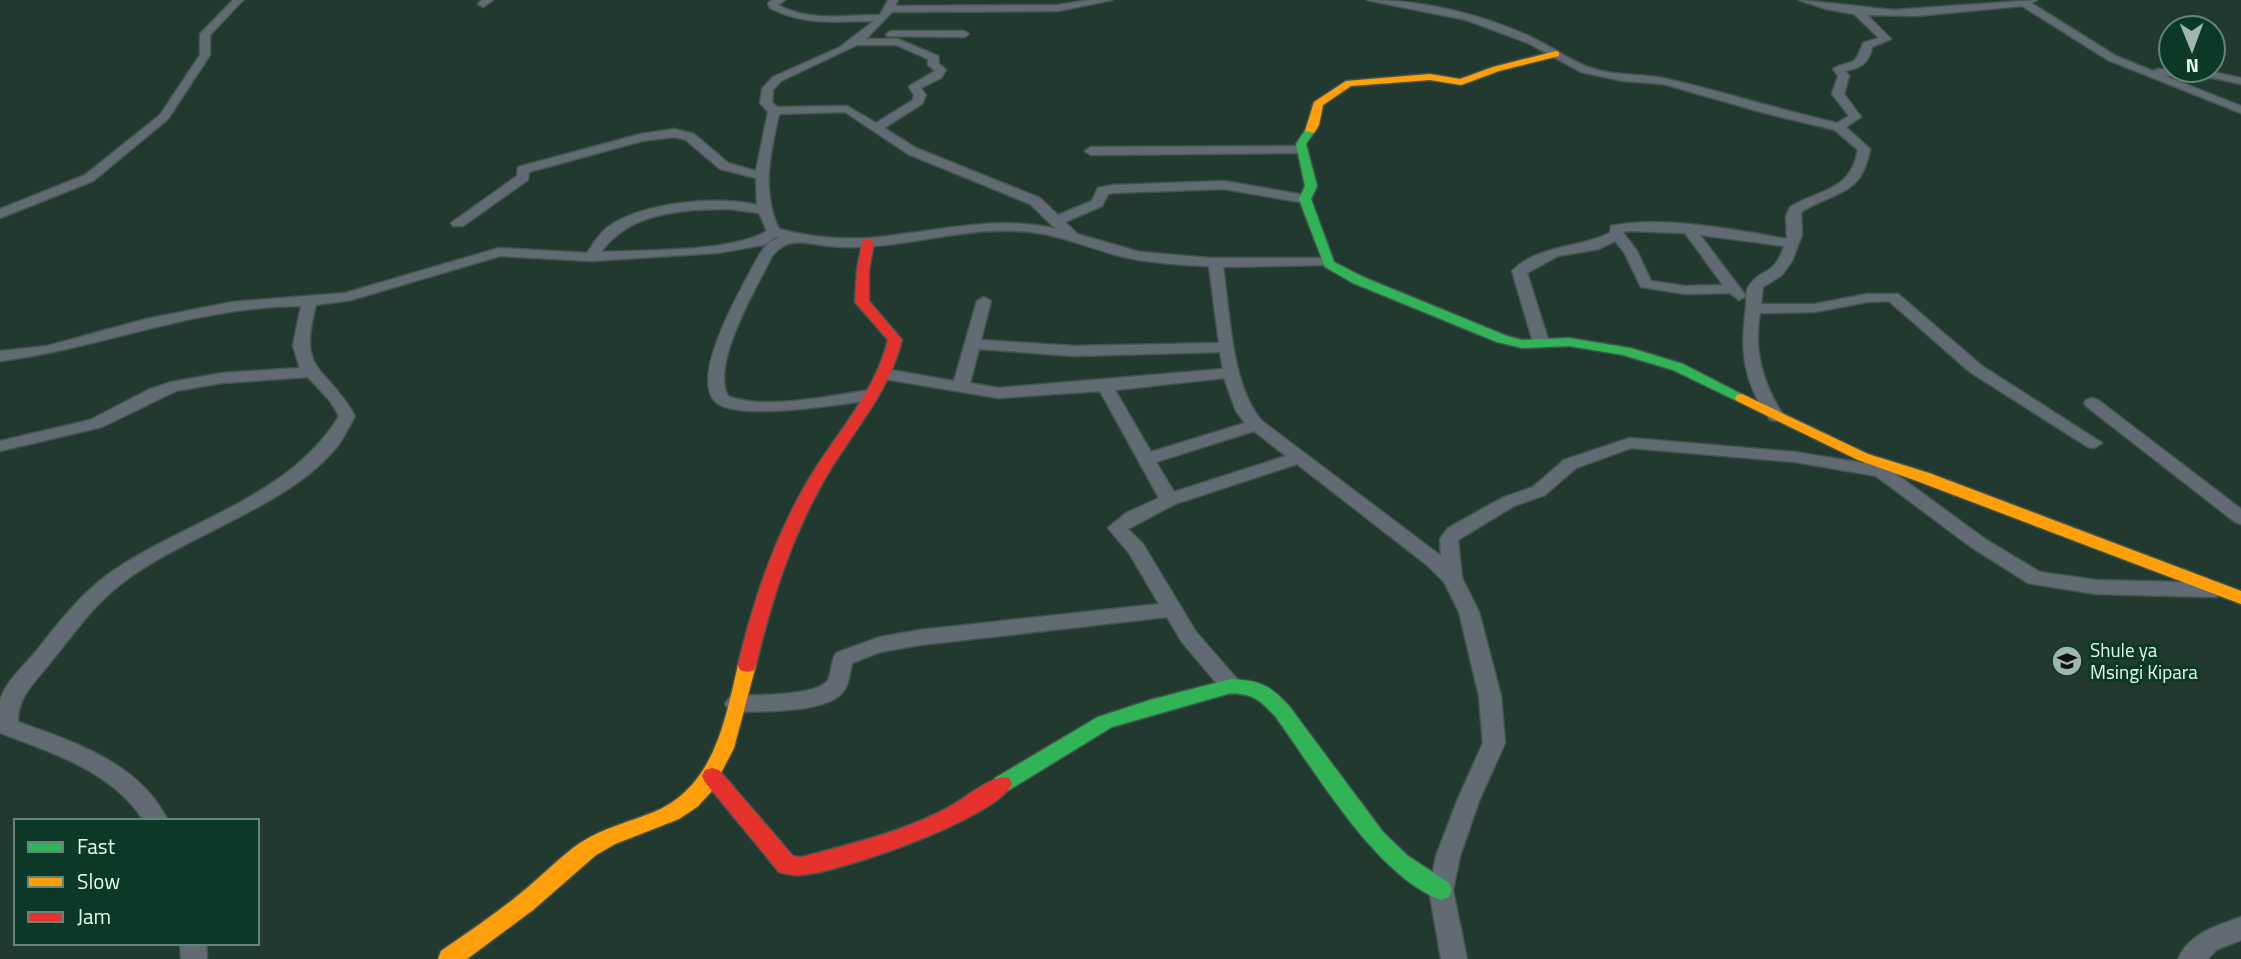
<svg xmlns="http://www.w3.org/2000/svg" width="2241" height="959" font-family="'Titillium Web',sans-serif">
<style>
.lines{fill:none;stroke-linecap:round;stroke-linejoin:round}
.street-casing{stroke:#43564e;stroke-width:3}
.fast-casing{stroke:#43564e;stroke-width:3}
.slow-casing{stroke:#43564e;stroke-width:3}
.jam-casing{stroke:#43564e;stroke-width:3}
.street{fill:#626b74;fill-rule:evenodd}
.fast{fill:#30b455;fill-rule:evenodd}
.slow{fill:#ff9f0a;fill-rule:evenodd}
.jam{fill:#e5322d;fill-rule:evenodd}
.labels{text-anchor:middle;stroke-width:6;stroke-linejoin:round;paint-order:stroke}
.poi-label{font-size:19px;fill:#e4faee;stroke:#0c3827;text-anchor:start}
</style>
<rect width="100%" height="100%" fill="#223930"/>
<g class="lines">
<g class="street-casing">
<path id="street" d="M233 0H243L210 35V55L168 119 93 181 0 218V209L85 175 160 115 200 55V34Z
M482 0H493L483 7 478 4Z
M772 0H785L778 5C810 22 844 15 880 15L888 0H898L895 6 1058 5 1089 0H1112L1058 11 892 12 866 39H898L938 56 939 64 946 70 941 78 921 88 926 95 922 104 884 128 916 148 1040 198 1058 215 1092 201 1098 188 1113 185 1224 181 1310 196 1311 199 1305 203 1224 189 1113 193 1108 194 1102 206 1065 222 1077 234 1140 252 1210 258H1332V264L1327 265 1223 267C1230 313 1231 386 1262 421L1441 556 1440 539 1448 528 1502 498 1533 487 1564 460 1630 438 1795 452 1863 463 1871 459 1877 460 1985 539 2040 572 2096 580 2215 583 2222 585 2225 590 2222 595 2215 597 2096 594 2028 583 1971 547 1876 476 1795 462 1631 448 1576 468 1545 495 1514 506 1458 540 1462 578 1479 612 1501 696 1505 743 1479 801 1460 856 1453 890 1467 959H1441L1429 890 1436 856 1457 801 1483 743 1479 696 1459 612 1444 582 1427 565 1297 464 1175 504 1128 529 1143 544 1196 632 1238 680 1241 686 1238 692 1231 694 1224 692 1182 642 1167 617 920 645 880 652 852 663C850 673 849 686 841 694 822 713 762 711 736 712L729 710 725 704 729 698 736 696C754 695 820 696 828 680 832 671 831 661 836 653L880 637 920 630 1159 604 1129 553 1108 528 1126 513 1159 498 1100 391 998 398 885 379 879 377 877 374 879 371 885 369 954 381 977 301 984 297 991 301 981 340 1074 346 1219 343 1209 266C1179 265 1149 263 1120 256 1092 249 1066 237 1037 233 968 222 900 253 830 246 807 244 789 235 772 256 757 287 710 364 728 396 764 411 832 395 871 390L879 395 871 400C840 404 741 421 717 403 686 379 746 281 759 255L768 243 779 237H776L764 245 717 253 591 261 500 256 351 300 316 305C297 375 325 363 355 416 350 425 345 435 339 444 292 506 183 535 121 584 93 605 72 636 50 663 36 681 17 697 18 722 74 742 140 763 168 821H144C112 771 53 753 0 733 0 723 0 711 0 701 5 682 25 665 37 650 59 623 81 593 110 573 184 521 290 498 339 416L330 401 308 377 222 383 176 391 102 427 0 451V441L90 420 148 390 171 382 222 373 300 368 293 346 301 306C197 306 102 348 0 361V351L47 346 146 319 232 302 345 293 499 248 587 253C593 244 599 234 608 227 643 202 716 196 757 205L756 178 720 169 686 140 674 137 642 141 529 172 528 180 463 226H453L451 223 517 176 518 167 641 134 674 129 694 134 728 163 756 171 768 112 760 103 762 89 773 77 840 47 874 21C837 21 804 26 770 8L768 3ZM857 45H896L928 59V65L935 71 911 85 909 87 914 95 913 100 876 123 847 106 777 107 772 102 773 90 781 81ZM845 112 908 154 1030 204 1056 229C995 214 931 233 870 238 839 240 809 237 779 229 761 192 770 153 779 114ZM729 209 759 213 767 231C734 252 643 250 601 252 629 212 684 209 729 209ZM979 349 1074 356 1220 352 1223 369 998 388 970 383ZM1224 378 1236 411 1245 423 1151 452 1115 390ZM1254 431 1286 456 1174 492 1156 462Z
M1367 0C1424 0 1486 15 1537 40 1554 48 1571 61 1588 67 1614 77 1642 73 1667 79 1724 92 1780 110 1837 123L1849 116 1832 94 1838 76 1833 69C1853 57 1853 71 1863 43L1879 38 1854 14 1826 9 1799 0 1893 10 2037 0 2031 3 2116 56 2153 71 2158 69 2213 72 2241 78V84L2213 78 2165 76 2241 106V113L2108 60 2022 6 1916 16 1867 15 1891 39 1872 47C1869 63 1861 68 1845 71L1849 76 1844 94 1861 117 1846 127 1870 149C1862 196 1835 191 1801 212L1802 235 1792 261 1782 275 1763 287 1761 304H1815L1867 294H1898L1982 366 2102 443 2094 448 2088 447 1970 372 1889 301 1867 302 1815 312 1760 313C1753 351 1763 385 1784 416L1776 421 1770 420C1743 381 1740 352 1746 307 1747 299 1745 292 1749 286 1761 267 1774 278 1784 246L1700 235 1746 296 1739 300 1730 293 1685 294 1641 287 1624 252 1615 241 1599 249 1558 256 1527 273 1549 342 1541 347 1533 342 1512 271C1538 245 1579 248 1610 233L1611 226C1659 215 1737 230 1787 239L1786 216 1790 207C1822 188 1850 192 1858 150L1835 130 1761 112 1663 84 1623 81 1581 72 1528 43 1466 20ZM1628 231 1685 233 1723 285 1685 286 1651 281 1637 251 1624 234 1623 232Z
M891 31H964L969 34 964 37 887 36 886 34Z
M1302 146 1308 150 1306 153 1091 155 1085 151 1091 147Z
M2092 398 2098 400 2241 509V524L2235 522 2086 406 2084 403 2086 400Z
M2241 917V940L2216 950 2208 959H2178C2190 933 2216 926 2241 917Z
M180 943H206L207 959H181Z"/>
</g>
<g class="fast-casing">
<path id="fast" d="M1310 128 1315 131 1306 144 1317 186 1311 199 1334 262 1363 277 1507 336 1522 340 1569 338 1630 348 1683 364 1749 398 1742 402 1737 401 1673 370 1623 355 1569 346 1522 348 1497 342 1353 283 1325 267 1299 199 1305 186 1296 144 1306 129Z
M1231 679C1260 681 1269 684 1289 706L1383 832 1408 856 1449 883 1452 890 1449 897 1441 900C1376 876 1316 772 1275 716 1259 699 1255 695 1231 693L1112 727 1009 790 1002 792 995 790 992 784 995 778 1098 717 1150 700Z"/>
</g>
<g class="slow-casing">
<path id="slow" d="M1556 51 1559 52V56L1499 71 1461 85 1430 80 1351 86 1323 105 1319 125 1314 133 1305 131 1314 102 1346 81 1430 74 1460 79 1493 67Z
M1742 394 1868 454 1929 473 2241 591V604L1917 481 1858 460 1737 401 1735 398 1737 395Z
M747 658 754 660 756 665 734 748 711 792 697 807 679 819 615 844 596 855 533 910 467 959H438L441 951C470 931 500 911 527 888 545 873 561 856 580 843 603 828 629 822 654 812 714 787 725 721 738 665L740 660Z"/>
</g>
<g class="jam-casing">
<path id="jam" d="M868 238 874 242 869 270V301L902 340C888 396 849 435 822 484 790 541 771 602 756 665L754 670 747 672 740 670 738 665C753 602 773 541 806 484 834 435 874 396 888 340L855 302 857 270 862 242Z
M712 768 719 770 793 856 801 857C851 844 903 832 949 807 964 799 994 773 1009 778L1012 784C995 819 841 872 801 875 793 876 786 874 779 872L705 782 702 776 705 770Z"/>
</g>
<use href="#street" class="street"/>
<use href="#fast" class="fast"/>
<use href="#slow" class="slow"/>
<use href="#jam" class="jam"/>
</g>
<defs>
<g id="school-disc" transform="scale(1.575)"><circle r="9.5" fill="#a0b6ac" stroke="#0c3827"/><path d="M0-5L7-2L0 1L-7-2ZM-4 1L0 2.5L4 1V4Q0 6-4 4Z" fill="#111"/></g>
</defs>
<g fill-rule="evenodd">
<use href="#school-disc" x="2067" y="661"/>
</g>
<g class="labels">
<g class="poi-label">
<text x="2090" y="657">Shule ya<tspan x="2090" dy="22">Msingi Kipara</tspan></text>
</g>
</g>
<rect x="14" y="819" width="245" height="126" fill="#0c3827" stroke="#628677" stroke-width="2"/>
<rect x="28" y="842" width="35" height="10" fill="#30b455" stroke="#628677" stroke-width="2"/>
<text x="77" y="854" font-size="21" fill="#e4faee">Fast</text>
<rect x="28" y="877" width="35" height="10" fill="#ff9f0a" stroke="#628677" stroke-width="2"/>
<text x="77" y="889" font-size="21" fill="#e4faee">Slow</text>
<rect x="28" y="912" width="35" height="10" fill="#e5322d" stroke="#628677" stroke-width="2"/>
<text x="77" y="924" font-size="21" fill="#e4faee">Jam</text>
<g transform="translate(2192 49) rotate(179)"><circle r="33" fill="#0c3827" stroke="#628677" stroke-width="2"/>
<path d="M0-5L12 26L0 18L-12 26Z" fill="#a0b6ac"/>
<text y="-10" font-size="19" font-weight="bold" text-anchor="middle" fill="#e4faee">N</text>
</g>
</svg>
